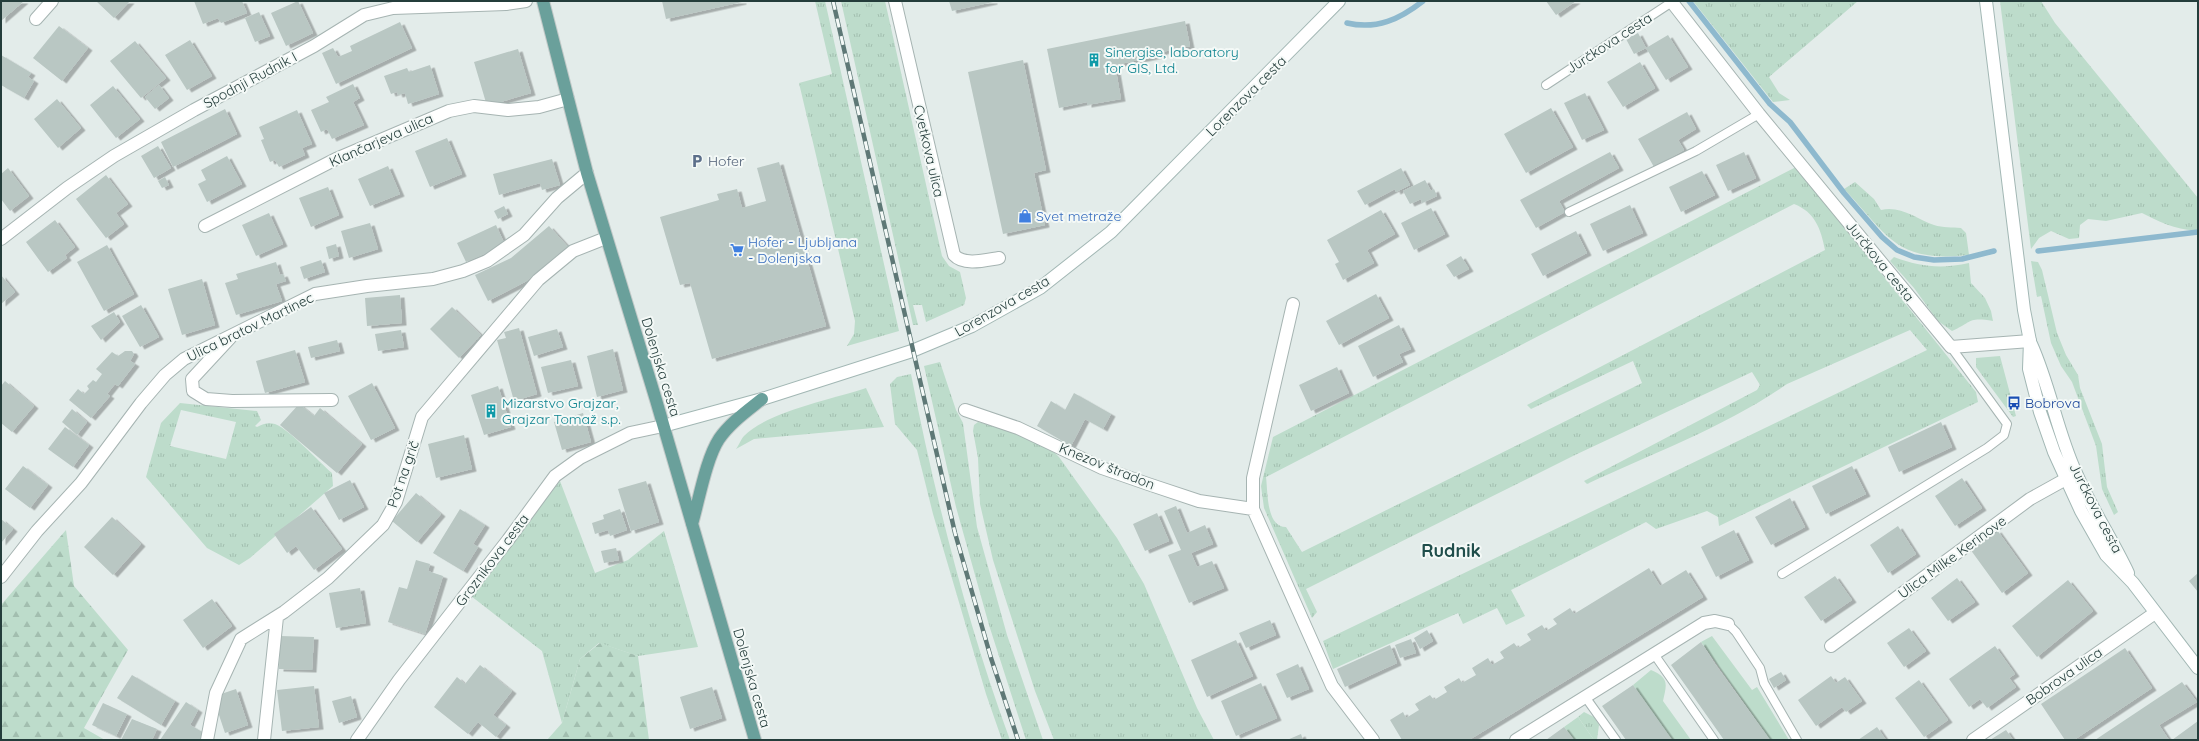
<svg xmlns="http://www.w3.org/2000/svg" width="2199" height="741" font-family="Quicksand,sans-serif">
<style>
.grass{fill:url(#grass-tufts);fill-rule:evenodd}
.forest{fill:url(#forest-firs)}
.garden{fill:#bddccb}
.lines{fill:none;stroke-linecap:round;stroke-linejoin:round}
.stream{stroke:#8eb9ce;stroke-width:5.5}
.building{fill:#b9c7c3;filter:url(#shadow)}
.lane-casing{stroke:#a6b4b2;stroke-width:10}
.street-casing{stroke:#a6b4b2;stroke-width:14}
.secondary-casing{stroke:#a2b7b4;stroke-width:14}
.primary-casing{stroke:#c2c9c8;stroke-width:14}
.lane{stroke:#fff;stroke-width:8}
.street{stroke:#fff;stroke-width:12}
.secondary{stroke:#fff;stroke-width:12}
.primary{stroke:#6aa09b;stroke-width:12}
.rail-casing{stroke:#5e7876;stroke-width:4.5}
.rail{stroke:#f4f9f7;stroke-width:3;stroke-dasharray:9;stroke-linecap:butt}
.labels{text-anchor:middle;stroke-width:4;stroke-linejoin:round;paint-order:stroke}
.street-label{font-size:14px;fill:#243d3b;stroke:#f4f9f7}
.culture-label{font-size:14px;fill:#0d838f;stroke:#f4f9f7;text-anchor:start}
.service-label{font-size:14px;fill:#4e5e75;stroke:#f4f9f7;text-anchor:start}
.shop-label{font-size:14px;fill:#366cbe;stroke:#f4f9f7;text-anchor:start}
.transit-label{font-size:14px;fill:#164399;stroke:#f4f9f7;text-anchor:start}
.district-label{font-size:18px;font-weight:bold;fill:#204e4b;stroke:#f4f9f7}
</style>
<defs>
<pattern id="grass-tufts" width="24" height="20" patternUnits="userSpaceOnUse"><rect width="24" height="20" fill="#bddccb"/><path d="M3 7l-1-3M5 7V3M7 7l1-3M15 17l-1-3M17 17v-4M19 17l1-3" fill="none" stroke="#a2beaf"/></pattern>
<pattern id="forest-firs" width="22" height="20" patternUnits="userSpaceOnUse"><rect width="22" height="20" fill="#bddccb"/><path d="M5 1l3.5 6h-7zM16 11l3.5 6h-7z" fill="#a2beaf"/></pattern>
<filter id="shadow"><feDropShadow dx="4.5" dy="2.5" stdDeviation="0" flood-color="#0004"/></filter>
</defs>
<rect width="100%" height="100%" fill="#e3ecea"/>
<path class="grass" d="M815 1H825L899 331 847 346 854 334 855 321 799 83 832 74Z
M841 1H885L942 256 949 266 960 272 966 298 964 305 926 322 922 305H913L918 325H913Z
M1693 1H1858L1769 77 1779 93 1790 100 1773 102Z
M2000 1H2041L2055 23 2198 198V230C2181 232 2157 221 2142 213L2106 221 2088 219 2080 225 2079 238 2069 239 2051 231 2039 238 2031 249Z
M1796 167 1976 392 1978 402 1719 526 1718 517 1707 511 1656 529 1646 522 1511 590 1525 616 1506 625 1497 608 1463 624 1458 613 1333 669 1323 641 1927 350 1910 330 1787 384C1729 425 1652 454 1587 484L1584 481 1757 390 1760 385 1752 372 1575 455 1306 589 1317 612 1312 618 1264 508 1261 486 1273 437ZM1794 204C1815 212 1821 229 1825 250L1527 405 1531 409 1633 361 1642 383 1302 552 1286 527C1266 527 1268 492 1266 477Z
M1855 182 1874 199 1881 210C1900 205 1917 219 1934 225 1943 228 1952 227 1961 228L1966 233 1969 255C1895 263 1889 236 1844 189Z
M1894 257C1920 267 1942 269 1969 263L1971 283 1985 298 1991 311 1993 321C1967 317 1973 322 1952 331L1938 321 1914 288 1890 261Z
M2031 261 2038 262 2042 270 2057 333 2066 355 2078 375 2080 388 2102 444 2107 487 2118 512 2114 515 2102 489 2096 446 2072 382 2061 366 2051 343 2041 296 2037 297Z
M2000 356 2016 416 2013 417 1976 367V358Z
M940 362 956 410 963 423 977 527 1007 635 1043 740H1026L989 625 956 507 924 366Z
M911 374C935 497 967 623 1010 740H1002L986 694 933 514 917 450 895 424 890 384 897 377Z
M866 388 884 427 754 439 736 449C739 445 741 439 744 436 767 412 833 399 866 388Z
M180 403 257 411 261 420 255 426 257 427C263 424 268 422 275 424 289 429 319 462 332 473L333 486 250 558 239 565 207 548 146 477 161 423ZM181 410 236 422 226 459 170 446Z
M978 422C999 428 1046 442 1059 457L1117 538 1144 584 1197 708 1214 740H1054L1035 691 993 560 980 504 978 458 973 431 974 425Z
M560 481 595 573 628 560 664 531 698 647 638 656 599 643 580 659 562 723 542 651 471 596Z
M1584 712 1594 717 1599 725 1597 740H1594L1578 717Z"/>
<path class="forest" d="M66 530 74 586 128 650 84 728 105 740H1V605Z
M600 643 638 656 649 740H547L562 723 580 659Z"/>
<path class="garden" d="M1712 636 1752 690 1757 687 1789 740H1770L1701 642Z
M1651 670C1669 678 1667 683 1663 701L1691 740H1672L1633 685Z
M1578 717 1594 740H1574L1564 727Z"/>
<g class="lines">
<path class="stream" d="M1689 1 1770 104 1790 122 1844 193 1882 237 1897 250 1914 257 1934 260 1962 259 1994 251
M1347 23C1377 30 1400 19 1423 1
M2038 251 2198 232"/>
</g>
<path class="building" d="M1 1H24L1 21Z
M96 1H130L114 18Z
M194 1H242L247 13 221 23 218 18 203 24Z
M298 1 313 33 286 46 271 13Z
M662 1H742V2L666 19Z
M949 1H993V2L952 11Z
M1546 1H1576L1556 15Z
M259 12 270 36 255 42 245 18Z
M1185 21 1190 46 1162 52 1163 55 1115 65 1121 99 1087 105V102L1059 108 1047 49Z
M400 22 412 48 336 84 322 53 333 48 338 57 352 51 350 46Z
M59 26 88 48 62 81 33 58Z
M1638 33 1646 48 1634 54 1626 39Z
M1668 35 1688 67 1666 80 1646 48Z
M190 40 212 76 187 90 165 55Z
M135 41 166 78 141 98 110 61Z
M518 49 531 93 487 106 474 62Z
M1 55 31 73 28 77 34 81 24 98 1 85Z
M1023 60 1046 170 1034 173 1045 225 1003 234 968 72Z
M1640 62 1655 88 1623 107 1607 82Z
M430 65 439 94 408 104 405 93 398 95 397 92 391 94 384 76 407 68 409 72Z
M353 84 360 98 353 102 364 125 332 139 327 129 321 132 311 110 329 102 326 97Z
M159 85 169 98 155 109 145 97Z
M113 86 140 119 116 138 90 105Z
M1585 93 1604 130 1582 140 1564 103Z
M57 99 81 128 58 148 34 119Z
M1551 108 1573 147 1526 173 1504 134Z
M225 109 237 134 173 167 161 142Z
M297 110 312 144 302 148 305 155 279 167 275 160 270 162 261 140 264 139 259 127Z
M1687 112 1696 129 1678 140 1684 150 1654 167 1638 139Z
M447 138 462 174 430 187 415 151Z
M158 146 171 168 154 178 141 156Z
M1610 152 1619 168 1559 201 1565 212 1536 228 1520 200Z
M1744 152 1756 178 1728 191 1716 165Z
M227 156 242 184 207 202 198 184 206 180 201 170Z
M552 159 560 185 542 190 540 183 499 195 493 174Z
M779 162 826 326 712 359 690 283 680 285 660 217 719 200 717 194 737 189 742 208 766 201 757 168Z
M388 166 400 194 370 206 358 179Z
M8 168 29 196 10 211 1 199V174Z
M1401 168 1410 185 1396 192 1395 189 1365 205 1357 191Z
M1702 171 1715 195 1681 212 1669 187Z
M106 175 128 204 116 213 124 224 106 238 76 199Z
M165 177 169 185 162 188 158 181Z
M1425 180 1431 191 1434 189 1437 196 1422 203 1421 199 1410 204 1403 191Z
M328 187 339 215 311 227 299 198Z
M1630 205 1643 233 1603 251 1590 224Z
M504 206 508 214 498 219 494 211Z
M1431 208 1445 234 1414 250 1401 223Z
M1381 210 1395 234 1367 250 1374 263 1343 280 1335 264 1339 262 1327 240Z
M269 213 283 244 256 256 242 225Z
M55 220 75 247 65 255 67 258 48 272 26 242Z
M370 223 378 249 349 258 341 231Z
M496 225 505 245 466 262 457 243Z
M549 226 569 248 525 282 488 301 475 275 511 258Z
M1576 231 1587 253 1543 276 1531 254Z
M336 244 339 256 329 259 326 247Z
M107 245 134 294 104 311 77 262Z
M1461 256 1469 269 1454 277 1446 265Z
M321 260 325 272 304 279 300 267Z
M276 262 280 275 283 274 286 281 276 284 282 301 236 315 225 283 238 279 236 274Z
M1 275 15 292 1 304Z
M202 279 215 325 182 335 168 289Z
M1376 294 1389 318 1339 345 1326 321Z
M400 295 402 323 367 326 365 298Z
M141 305 159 337 140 347 122 316Z
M452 307 481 335 459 358 430 329Z
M114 312 120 322 101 340 91 326Z
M1399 325 1411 349 1399 354 1403 362 1373 377 1358 346Z
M519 328 537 394 514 401 497 340 506 338 504 332Z
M557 329 563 347 534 356 528 337Z
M401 330 404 347 378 351 375 334Z
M337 340 340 351 311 358 308 347Z
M613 349 623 390 597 397 587 356Z
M295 350 305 382 265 393 256 361Z
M125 351H132L134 354 130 361 135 364 118 386 115 384 107 394 110 396 91 418 69 400 78 389 84 394 89 389 87 386 93 380 96 382 102 374 96 369 112 352 118 356Z
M571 360 578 386 548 393 541 367Z
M1337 367 1349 393 1311 411 1299 385Z
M5 381 34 406 12 432 1 423V386Z
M372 383 395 428 371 440 348 396Z
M498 386 511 427 484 435 471 395Z
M1074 393 1111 414 1103 429 1085 419 1071 446 1037 426 1051 401 1065 410Z
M299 404 314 416 320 408 362 444 337 473 280 425Z
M72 409 87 422 77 435 62 422Z
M583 413 591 442 562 450 554 422Z
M1941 422 1952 447 1899 472 1888 447Z
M65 427 89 445 73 467 48 449Z
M464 435 472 469 436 478 428 444Z
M23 466 48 485 30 508 5 489Z
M1852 466 1866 494 1826 514 1812 486Z
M1962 478 1982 508 1955 526 1935 496Z
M350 480 364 507 339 520 324 493Z
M646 481 659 522 631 531 618 489Z
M416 493 441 514 417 542 392 521Z
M1790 498 1805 527 1771 545 1755 517Z
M1176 506 1187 533 1205 525 1213 544 1191 553 1197 567 1212 561 1224 588 1189 603 1168 555 1181 550 1164 511Z
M311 507 342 549 314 570 296 546 287 553 274 534Z
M460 509 485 525 473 544 478 547 463 571 433 553Z
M620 509 627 530 610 536 608 530 595 534 592 523 604 519 603 515Z
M1157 513 1169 541 1145 551 1133 524Z
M112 517 141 544 113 575 84 547Z
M1 519 13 529 1 543Z
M1898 526 1916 554 1888 573 1870 545Z
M1734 530 1749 560 1716 577 1701 547Z
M1997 530 2028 573 2002 593 1970 549Z
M616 548 619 560 604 563 601 551Z
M416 560 430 564 428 571 443 576 425 634 388 622 399 587 407 589Z
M1649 568 1660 586 1686 570 1703 597 1469 740H1402L1390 720 1403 712 1406 718 1419 710 1415 704 1430 695 1434 700 1447 692 1444 687 1459 678 1462 683 1476 675 1472 668 1488 658 1492 665 1504 658 1500 652 1514 643 1518 648 1531 640 1527 634 1542 625 1546 631 1557 624 1553 619 1570 608 1574 614Z
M2198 573V592L2189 581Z
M1835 576 1852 600 1821 621 1804 597Z
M1957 578 1975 602 1948 621 1931 598Z
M2068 580 2093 611 2037 657 2012 626Z
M360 588 366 623 336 628 329 593Z
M212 599 232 626 203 648 183 620Z
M1270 620 1276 635 1246 648 1239 633Z
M1909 628 1926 651 1904 667 1887 643Z
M1427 630 1433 641 1420 649 1414 638Z
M280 636 314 637 312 670 279 669Z
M1411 639 1416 653 1400 658 1395 645Z
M1236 640 1253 676 1207 697 1191 660Z
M1701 642 1715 664 1770 740H1724L1693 696 1671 665Z
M1390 645 1397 663 1345 687 1337 669Z
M1995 646 2015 674 2009 678 2016 687 1987 708 1980 699 1969 707 1949 679Z
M2125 648 2152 688 2074 740H2065L2041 704Z
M1298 664 1309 689 1287 698 1276 674Z
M480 665 512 691 493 715 506 725 496 737 478 722 468 734 434 707 457 677 465 684Z
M1781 672 1786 680 1774 688 1769 679Z
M132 675 175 701 161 725 117 698Z
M1831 676 1836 683 1845 677 1862 701 1846 712 1842 707 1816 726 1798 700Z
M1919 680 1948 720 1924 737 1895 698Z
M2182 682 2197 702 2159 725 2169 740H2095Z
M1261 683 1277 718 1236 736 1221 701Z
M1633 685 1650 709 1672 740H1626L1602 706Z
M314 686 319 727 282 731 277 690Z
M712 687 722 718 690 729 680 697Z
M236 689 248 725 225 733 215 703 220 702 218 695Z
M351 696 357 717 339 723 332 701Z
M186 702 198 710 190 725 204 733 200 740H160Z
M103 703 127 714 116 736 92 725Z
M132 719 157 729 152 740H121Z
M2198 721V740H2172Z
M1564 727 1574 740H1546Z
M1877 727 1886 740H1858Z
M2006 730 2013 740H1990Z
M1301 734 1303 740H1287Z"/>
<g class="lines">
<g class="lane-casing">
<path id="lane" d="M1546 85 1672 2
M1569 212 1696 151 1759 114
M1782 574 1987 448 2004 435 2007 424 1951 347
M1728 624 1736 632 1760 668 1764 683 1797 740
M1654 654 1714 740
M1586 698 1616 740"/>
</g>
<g class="street-casing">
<path id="street" d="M895 1 954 255C964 266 986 260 999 258
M1671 1 1759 114 1951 347 2030 341
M36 19 52 1
M205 226 336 159 449 111 474 106 508 110 539 107 568 99
M1 239 67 188 114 156 194 110 314 46 364 15 393 8 506 4 526 1
M230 338 192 379 193 391 206 399 232 401 332 400
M965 410 1018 428 1102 468 1148 484 1199 501 1253 509 1332 686 1373 740
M1253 509V478L1293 304
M1 577 37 531 81 483 141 403 165 375 184 359 315 294 367 286 433 279 463 271 487 261 524 235 557 198 587 173
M1831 646 2030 499 2075 474
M207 740 216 693 241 639 284 612 328 578 383 525 396 502 422 417 538 280 573 251 606 238
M264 740 277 617
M357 740 399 680 508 540 555 476 580 458 630 433 663 426
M1516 740 1704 623 1715 621 1728 624
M1973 740 2155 613"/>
</g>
<g class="secondary-casing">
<path id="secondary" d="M1986 1 2024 310 2030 341 2029 369 2040 412 2054 452 2081 511 2106 555 2133 583 2198 668
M2031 344C2050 386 2057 432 2076 473 2091 508 2112 539 2128 573
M663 426 762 399 912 351 972 326 1040 288 1111 232 1339 1"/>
</g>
<g class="primary-casing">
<path id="primary" d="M543 1 587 173 656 400 755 740
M692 524C699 500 706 459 719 439 730 423 747 411 762 399"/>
</g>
<use href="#lane" class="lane"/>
<use href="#street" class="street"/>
<use href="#secondary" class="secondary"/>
<use href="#primary" class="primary"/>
<g class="rail-casing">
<path id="rail" d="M833 1 955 533 991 658 1018 740"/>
</g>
<use href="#rail" class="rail"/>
</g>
<defs>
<g id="building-bare" transform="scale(1.08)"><path d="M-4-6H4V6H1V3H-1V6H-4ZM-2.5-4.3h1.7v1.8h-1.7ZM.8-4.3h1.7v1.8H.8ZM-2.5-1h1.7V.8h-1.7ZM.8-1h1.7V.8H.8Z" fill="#0f9aa8" stroke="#f4f9f7" stroke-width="2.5" paint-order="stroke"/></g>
<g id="parking-bare" transform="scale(1.08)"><path d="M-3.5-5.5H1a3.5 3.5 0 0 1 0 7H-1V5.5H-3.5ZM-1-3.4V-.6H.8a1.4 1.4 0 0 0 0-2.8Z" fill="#5c6f8a" stroke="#f4f9f7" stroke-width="2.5" paint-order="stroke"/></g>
<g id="shop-bare" transform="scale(1.08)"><path d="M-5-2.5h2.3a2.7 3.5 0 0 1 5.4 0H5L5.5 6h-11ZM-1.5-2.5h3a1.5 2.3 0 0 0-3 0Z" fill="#3f7fe0" stroke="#f4f9f7" stroke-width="2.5" paint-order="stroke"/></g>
<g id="supermarket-bare" transform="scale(1.08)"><path d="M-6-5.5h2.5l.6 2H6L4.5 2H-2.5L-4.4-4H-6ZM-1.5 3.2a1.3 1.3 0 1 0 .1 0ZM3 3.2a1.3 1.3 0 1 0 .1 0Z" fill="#3f7fe0" stroke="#f4f9f7" stroke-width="2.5" paint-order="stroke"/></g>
<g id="bus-bare" transform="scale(1.08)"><path d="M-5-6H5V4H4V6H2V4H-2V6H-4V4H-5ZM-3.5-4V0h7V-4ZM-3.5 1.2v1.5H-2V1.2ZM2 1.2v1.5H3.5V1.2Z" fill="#1a4fb4" stroke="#f4f9f7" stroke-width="2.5" paint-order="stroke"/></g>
</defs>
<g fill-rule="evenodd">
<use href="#building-bare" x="1094" y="60"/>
<use href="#parking-bare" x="697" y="161"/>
<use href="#shop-bare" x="1025" y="216"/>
<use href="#supermarket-bare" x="737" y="250"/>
<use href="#bus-bare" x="2014" y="403"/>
<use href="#building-bare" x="491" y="411"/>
</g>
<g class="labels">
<g class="street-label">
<text transform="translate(1609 43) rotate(-33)" y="5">Jurčkova cesta</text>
<text transform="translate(250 80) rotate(-28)" y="5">Spodnji Rudnik I</text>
<text transform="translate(1246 96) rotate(-45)" y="5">Lorenzova cesta</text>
<text transform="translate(381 140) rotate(-24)" y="5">Klančarjeva ulica</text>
<text transform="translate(929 151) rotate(77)" y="5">Cvetkova ulica</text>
<text transform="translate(1880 261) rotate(51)" y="5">Jurčkova cesta</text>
<text transform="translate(1002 306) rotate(-30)" y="5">Lorenzova cesta</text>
<text transform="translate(250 327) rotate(-26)" y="5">Ulica bratov Martinec</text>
<text transform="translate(661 367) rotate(73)" y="5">Dolenjska cesta</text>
<text transform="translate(1107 466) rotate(22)" y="5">Knezov štradon</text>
<text transform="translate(403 474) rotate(-71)" y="5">Pot na grič</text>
<text transform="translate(2096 508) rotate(63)" y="5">Jurčkova cesta</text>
<text transform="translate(1952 557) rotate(-36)" y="5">Ulica Milke Kerinove</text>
<text transform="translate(492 560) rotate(-53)" y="5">Groznikova cesta</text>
<text transform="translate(2064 676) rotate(-35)" y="5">Bobrova ulica</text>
<text transform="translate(752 678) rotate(74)" y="5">Dolenjska cesta</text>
</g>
<g class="culture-label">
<text x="1105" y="57">Sinergise, laboratory<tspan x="1105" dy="16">for GIS, Ltd.</tspan></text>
<text x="502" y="408">Mizarstvo Grajzar,<tspan x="502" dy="16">Grajzar Tomaž s.p.</tspan></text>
</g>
<g class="service-label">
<text x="708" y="166">Hofer</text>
</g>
<g class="shop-label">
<text x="1036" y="221">Svet metraže</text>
<text x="748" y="247">Hofer - Ljubljana<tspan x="748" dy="16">- Dolenjska</tspan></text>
</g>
<g class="transit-label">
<text x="2025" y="408">Bobrova</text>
</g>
<g class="district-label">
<text x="1451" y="557">Rudnik</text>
</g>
</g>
<rect width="2199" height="741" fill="none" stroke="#243d3b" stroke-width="4"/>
</svg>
